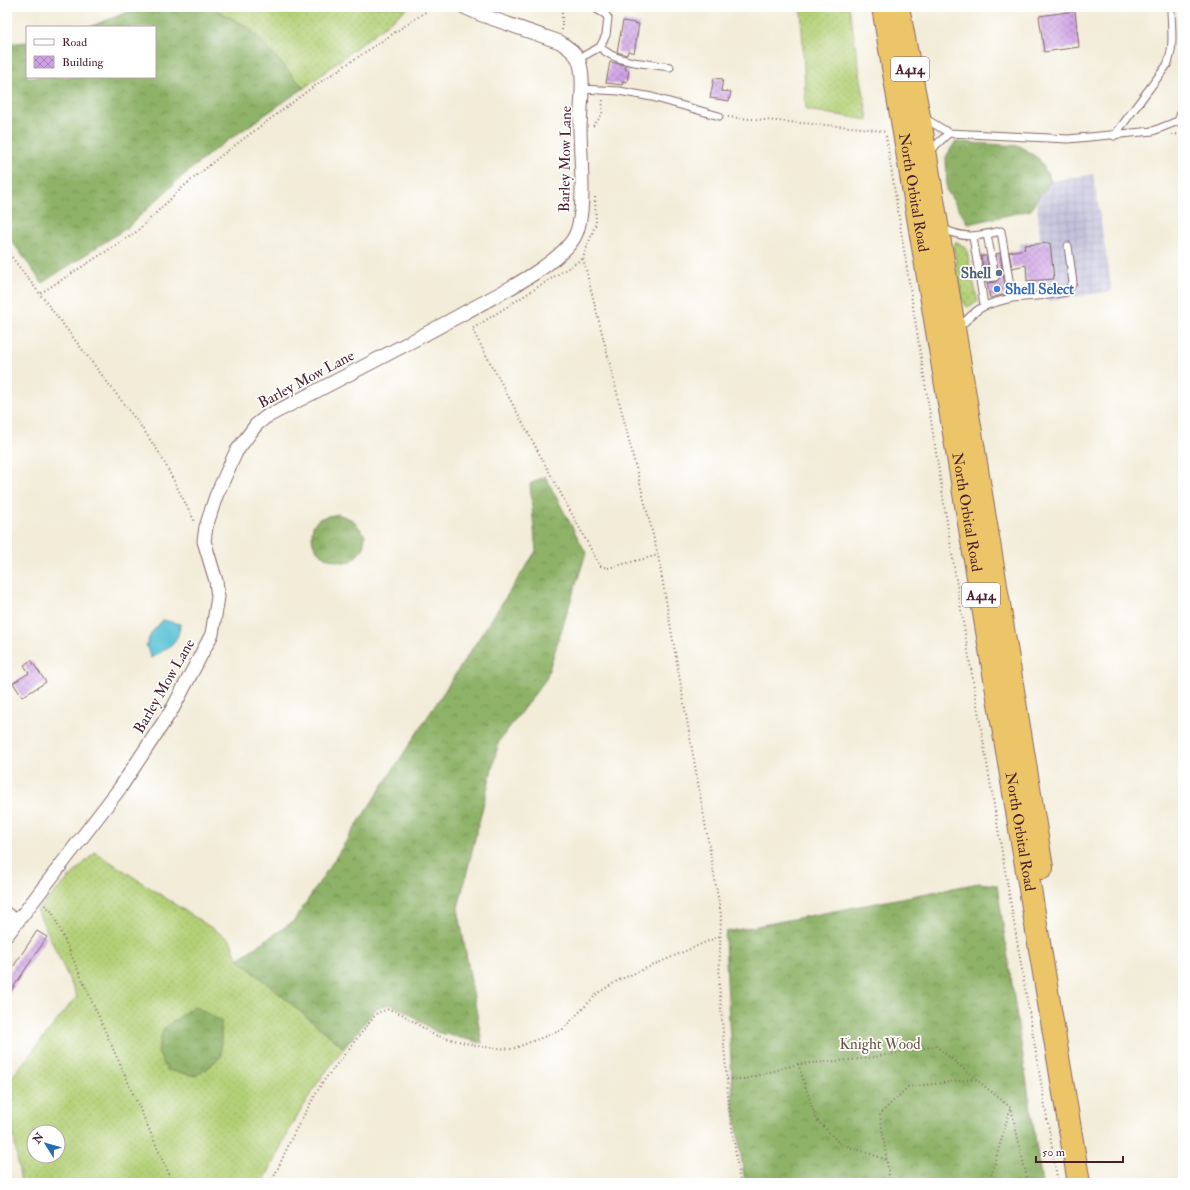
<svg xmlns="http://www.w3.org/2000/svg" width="1190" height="1190" font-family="'IM FELL Double Pica',serif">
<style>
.industrial{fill:url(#industrial-grid)}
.grass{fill:url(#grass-dots);stroke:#7e7851;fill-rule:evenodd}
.forest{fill:url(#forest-crowns);stroke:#6c684a}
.water{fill:#5ac3d6;stroke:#527180}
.building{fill:url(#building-cross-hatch)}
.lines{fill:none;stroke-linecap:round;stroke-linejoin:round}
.lane-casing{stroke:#856768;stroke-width:9}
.street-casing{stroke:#856768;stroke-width:15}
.highway-casing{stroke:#856768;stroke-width:24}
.path{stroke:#856768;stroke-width:2;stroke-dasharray:1 3;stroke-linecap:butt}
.lane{stroke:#fff;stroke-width:7}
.street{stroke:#fff;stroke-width:13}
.highway{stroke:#edc569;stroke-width:22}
.service-dot{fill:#5c6f8a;stroke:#fff;stroke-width:1.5}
.shop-dot{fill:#3f7fe0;stroke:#fff;stroke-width:1.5}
.labels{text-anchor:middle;stroke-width:3.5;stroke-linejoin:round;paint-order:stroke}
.shield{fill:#fff;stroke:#80626b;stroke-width:1}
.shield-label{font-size:14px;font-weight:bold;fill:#4a1f2b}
.street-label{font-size:15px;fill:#4a1f2b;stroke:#fff}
.service-label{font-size:15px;font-weight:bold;fill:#4e5e75;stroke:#fff;text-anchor:end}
.shop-label{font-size:15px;font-weight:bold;fill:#366cbe;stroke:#fff;text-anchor:start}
.park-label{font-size:15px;fill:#6a5442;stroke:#fff}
</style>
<defs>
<pattern id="industrial-grid" width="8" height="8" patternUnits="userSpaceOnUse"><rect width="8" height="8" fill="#c3c1db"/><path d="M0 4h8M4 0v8" fill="none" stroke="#a9a5bc"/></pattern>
<pattern id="grass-dots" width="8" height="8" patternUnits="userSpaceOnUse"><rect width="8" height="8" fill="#b3d077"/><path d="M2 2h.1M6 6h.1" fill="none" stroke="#9bb267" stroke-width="1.8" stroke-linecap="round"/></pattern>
<pattern id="forest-crowns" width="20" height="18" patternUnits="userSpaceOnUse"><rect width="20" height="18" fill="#8eb268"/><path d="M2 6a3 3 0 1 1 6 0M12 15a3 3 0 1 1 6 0" fill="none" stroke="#769056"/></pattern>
<pattern id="building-cross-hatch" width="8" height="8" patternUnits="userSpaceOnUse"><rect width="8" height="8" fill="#cea0e4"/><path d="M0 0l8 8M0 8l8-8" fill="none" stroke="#a982b9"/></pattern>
</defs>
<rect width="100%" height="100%" fill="#fff"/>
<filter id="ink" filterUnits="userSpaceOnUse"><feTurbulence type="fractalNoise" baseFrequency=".025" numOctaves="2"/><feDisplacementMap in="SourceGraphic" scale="8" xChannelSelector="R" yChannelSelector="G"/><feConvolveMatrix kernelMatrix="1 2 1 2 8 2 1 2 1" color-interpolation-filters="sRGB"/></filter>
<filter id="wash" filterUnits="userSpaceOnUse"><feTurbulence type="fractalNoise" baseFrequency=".012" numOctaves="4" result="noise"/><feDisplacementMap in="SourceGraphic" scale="16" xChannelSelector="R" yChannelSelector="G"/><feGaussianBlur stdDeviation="0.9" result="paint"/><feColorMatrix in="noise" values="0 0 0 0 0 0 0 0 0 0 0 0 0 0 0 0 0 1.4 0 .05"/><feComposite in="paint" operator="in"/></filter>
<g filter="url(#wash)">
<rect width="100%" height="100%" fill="#f2ecd8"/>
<path class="industrial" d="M1093 174 1112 291 1048 301 1045 283 1026 285 1020 244 1040 240 1037 199 1051 181Z"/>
<path class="grass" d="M211 7H409L304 88 249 28Z
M801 7H849L868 120 806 110Z
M957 242 966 248 978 302 967 307 962 300 954 251 953 246Z
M95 852 230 940 238 959 344 1048 319 1081 290 1128 263 1183H21L7 1094V1083L77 996 37 910ZM34 1132H58V1156H34Z"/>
<path class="forest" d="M141 7H211L249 28 304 88 214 150 178 180 128 227 42 283 7 234V44L27 42V77H155V27H89Z
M955 142 1020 146 1039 159 1051 181 1037 199 1031 210 968 224 947 191 946 157Z
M545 476 586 553 546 679 499 741 458 908 482 1043 436 1032 404 1010 390 1004 376 1009 344 1048 238 959 294 921 536 551 530 484Z
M338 514 353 520 365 535 363 549 351 562C333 563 312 556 312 535 312 532 312 526 315 523 320 516 331 516 338 514Z
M979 883 997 885 1042 1183H745L733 1102 725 939 726 932Z
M194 1006 221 1021V1057L196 1076 167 1070 158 1052 163 1029Z"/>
<path class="water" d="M163 620 180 624C179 644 167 648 151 658L146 645 152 632Z"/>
<g id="blocks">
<path class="building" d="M1075 11 1079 47 1044 52 1039 16Z
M623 21 639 24 634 53 628 51 627 55 617 52Z
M610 62 625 65V69L629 70 627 82 623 81 622 85 606 83Z
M714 78 723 79 721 91 731 92 729 101 710 98Z
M1050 243 1054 279 1027 281 1026 265 1012 268 1009 252 1025 249 1024 245Z
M1000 253 1006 294 990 298 987 283 996 282 999 279 996 254Z
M981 256H986L989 273H984Z
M31 660 46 682 22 697 13 683 29 673 24 665Z
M37 931 47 937 7 997V976Z"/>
</g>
</g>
<g filter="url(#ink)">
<use href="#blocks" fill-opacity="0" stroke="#856768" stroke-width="1"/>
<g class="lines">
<g class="lane-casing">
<path id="lane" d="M600 47C617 64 647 63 670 67
M578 59 600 47 606 35 608 18 605 14 593 7
M582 89 619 91 652 97 719 116
M925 115 926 119 949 133 1068 139 1153 131 1183 119
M1178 121 1183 108
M1114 136 1167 65C1175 47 1171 26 1171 7
M930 153 936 145 949 133
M942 228C964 240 979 236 1001 231L1012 298C982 305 979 306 958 329
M973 237 984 305
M980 279 995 277 987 234
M1012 298 1049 295 1066 292 1073 283 1068 246
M7 911 19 919"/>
</g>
<g class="street-casing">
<path id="street" d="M7 935 120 788 173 708 212 634 218 597 216 581 204 541 206 527 216 496 236 452 256 425 266 417C332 383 399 349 464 313 493 297 560 265 575 236 587 212 580 156 580 128 580 109 586 75 578 59 575 52 567 47 560 42L482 15 464 7"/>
</g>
<g class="highway-casing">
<g id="highway">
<path id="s1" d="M883 7 1079 1183"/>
<path d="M898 7 922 132 1042 868"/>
</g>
</g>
<path class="path" d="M562 30V7
M728 117 862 128 886 132
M593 126 602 115 603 98
M1172 134 1183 135
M886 136 959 598 1058 1183
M595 197 596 223 583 258 658 555 721 914 719 983 729 1108 740 1183
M7 251 140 425 160 454 195 522
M582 259 472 329 600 566 608 568 658 555
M41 293 135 233 184 186 222 155 313 87 433 7
M45 905 52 912 173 1183
M798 1064 816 1119 839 1143 887 1160
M727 1079H745L798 1064 862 1059 936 1046 1011 1108 1028 1183
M7 1098 14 1101
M271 1183 295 1131 322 1083 377 1013 389 1009 402 1014 434 1035 482 1047 512 1049 562 1030 598 993 619 980 720 936
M890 1183 880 1114 908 1087 975 1079
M989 1183 1010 1109"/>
<use href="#lane" class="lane"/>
<use href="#street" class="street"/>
<use href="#highway" class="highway"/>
</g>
</g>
<circle class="service-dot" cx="999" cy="273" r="4"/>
<circle class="shop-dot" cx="997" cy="289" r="4"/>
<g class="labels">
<g class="shield">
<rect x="891" y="57" width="38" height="24" rx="3"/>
<rect x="962" y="583" width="38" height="24" rx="3"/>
</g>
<g class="shield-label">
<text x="910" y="74">A414</text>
<text x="981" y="600">A414</text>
</g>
<g class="street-label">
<text transform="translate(565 159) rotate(-89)" y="5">Barley Mow Lane</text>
<text dy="5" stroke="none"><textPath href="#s1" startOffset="188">North Orbital Road</textPath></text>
<text transform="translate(306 379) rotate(-28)" y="5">Barley Mow Lane</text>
<text dy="5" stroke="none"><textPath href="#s1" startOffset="512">North Orbital Road</textPath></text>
<text transform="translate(164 686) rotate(-60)" y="5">Barley Mow Lane</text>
<text dy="5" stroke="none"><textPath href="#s1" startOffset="836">North Orbital Road</textPath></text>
</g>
<g class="service-label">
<text x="991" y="278">Shell</text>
</g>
<g class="shop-label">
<text x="1005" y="294">Shell Select</text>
</g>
<g class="park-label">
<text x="880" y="1049">Knight Wood</text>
</g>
</g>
<rect width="1190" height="1190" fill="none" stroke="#fff" stroke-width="24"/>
<rect x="26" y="26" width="130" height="52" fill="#ffffff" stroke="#b7a5aa"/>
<rect x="34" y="39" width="20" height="6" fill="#ffffff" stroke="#b7a5aa"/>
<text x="62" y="46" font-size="12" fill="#4a1f2b">Road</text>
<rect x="34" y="56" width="20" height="12" fill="url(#building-cross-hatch)" stroke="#b7a5aa"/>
<text x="62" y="66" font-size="12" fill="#4a1f2b">Building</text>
<g transform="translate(46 1144) rotate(307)"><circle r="19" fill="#ffffff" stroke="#b7a5aa"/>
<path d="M0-3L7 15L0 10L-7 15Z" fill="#1f6fb2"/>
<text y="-6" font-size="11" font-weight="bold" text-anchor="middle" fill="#4a1f2b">N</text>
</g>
<path d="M1036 1156v6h87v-6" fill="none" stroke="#4a1f2b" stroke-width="2"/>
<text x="1042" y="1156" font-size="12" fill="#4a1f2b" stroke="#ffffff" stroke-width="3" paint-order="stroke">50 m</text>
</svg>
